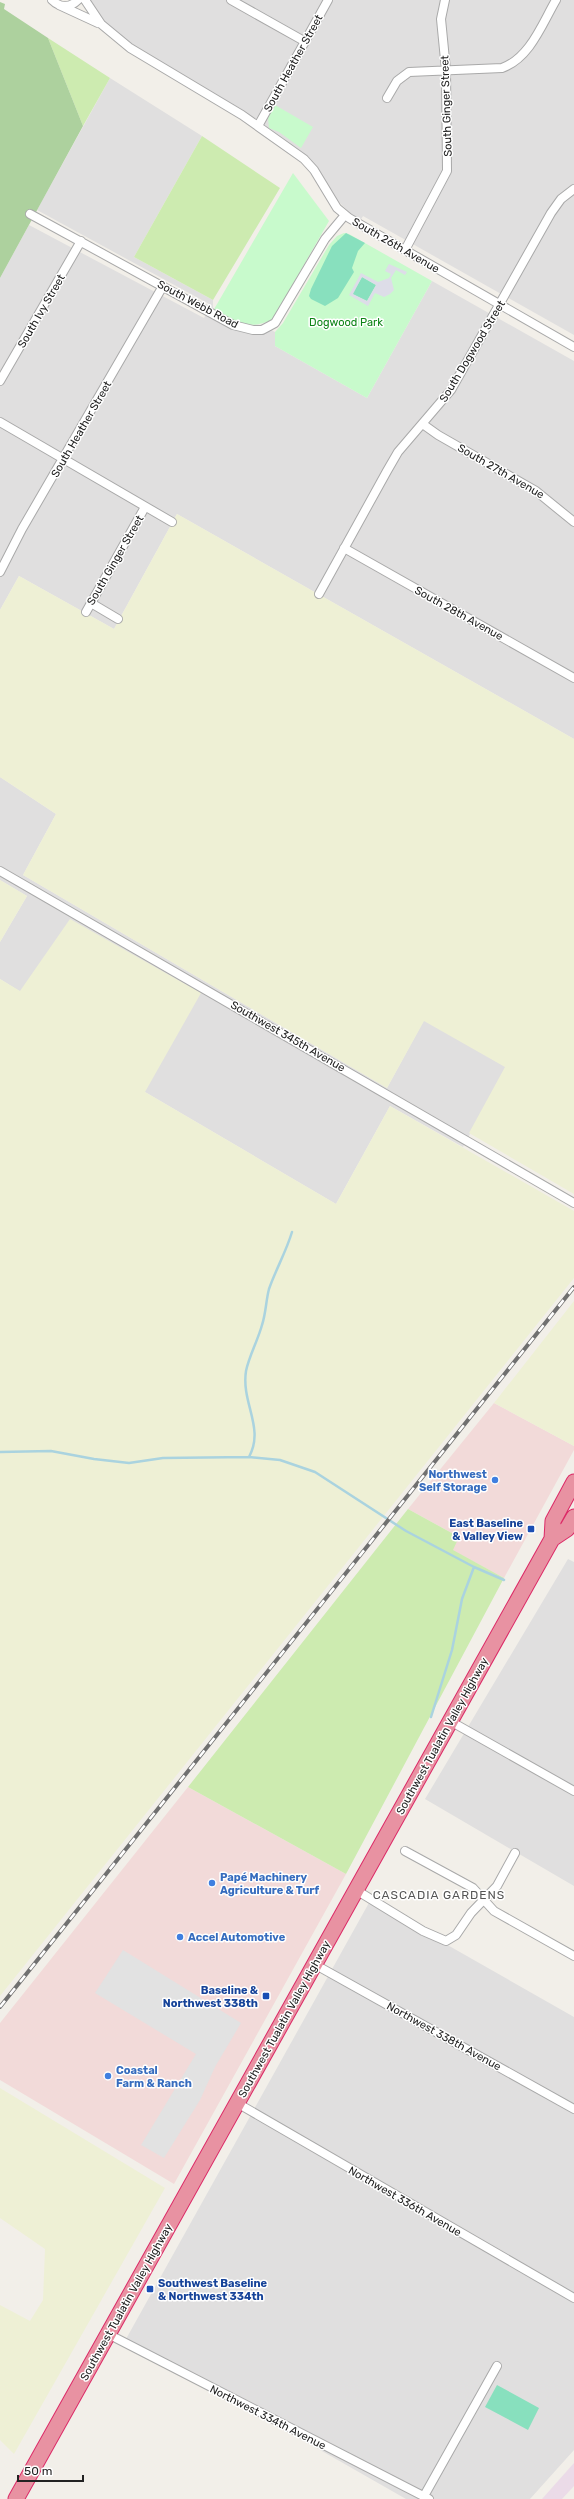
<svg xmlns="http://www.w3.org/2000/svg" width="574" height="2499" font-family="Rubik,sans-serif">
<style>
.residential{fill:#e0dfdf}
.commercial{fill:#f2dad9}
.industrial{fill:#ebdbe8}
.farmland{fill:#eef0d5}
.grass{fill:#cdebb0}
.forest{fill:#add19e}
.park{fill:#c8facc}
.pitch{fill:#88e0be}
.parking{fill:#e2e2e2}
.plaza{fill:#dddde8;fill-rule:evenodd}
.lines{fill:none;stroke-linecap:round;stroke-linejoin:round}
.stream{stroke:#aad3df;stroke-width:2.5}
.street-casing{stroke:#a9a9a9;stroke-width:10}
.highway-casing{stroke:#dc2a67;stroke-width:17}
.street{stroke:#fff;stroke-width:8}
.highway{stroke:#e892a2;stroke-width:15}
.rail-casing{stroke:#707070;stroke-width:4}
.rail{stroke:#fff;stroke-width:2.5;stroke-dasharray:8;stroke-linecap:butt}
.shop-dot{fill:#3f7fe0;stroke:#fff;stroke-width:1.5}
.transit-dot{fill:#1a4fb4;stroke:#fff;stroke-width:1.5}
.labels{text-anchor:middle;stroke-width:3;stroke-linejoin:round;paint-order:stroke}
.street-label{font-size:11px;fill:#222;stroke:#fff}
.park-label{font-size:11px;fill:#0c8416;stroke:#fff}
.shop-label{font-size:11px;font-weight:bold;fill:#366cbe;stroke:#fff;text-anchor:start}
.transit-label{font-size:11px;font-weight:bold;fill:#164399;stroke:#fff;text-anchor:end}
.neighbourhood-label{font-size:12px;letter-spacing:1px;fill:#555;stroke:#fff}
</style>
<rect width="100%" height="100%" fill="#f2efe9"/>
<path class="residential" d="M89 0H574V335L363 216 360 221 352 215 337 200 315 165 307 157 247 114 127 42 99 18Z
M110 78 202 136 134 257 213 300V311L237 323 262 325 275 332V346L367 398 432 281 574 361V739L177 514 114 629 19 576 0 610V278L29 225 204 318 211 305 37 210Z
M0 777 56 814 23 875 387 1088 424 1020 506 1067 463 1147 390 1106 336 1204 145 1092 19 991 0 979V942L27 896 0 880Z
M568 1559 574 1562V1886L425 1799Z
M370 1901 574 2017V2450L530 2499H406L126 2339Z"/>
<path class="commercial" d="M494 1403 574 1446V1450L504 1578 452 1550 459 1537 408 1509Z
M188 1787 346 1874 174 2184 0 2080V2023Z"/>
<path class="industrial" d="M574 2463V2486L562 2499H542Z"/>
<path class="farmland" d="M177 514 574 739V1194L469 1133 505 1067 424 1021 387 1088 23 875 56 814 0 777V610L19 576 114 629Z
M0 880 27 896 0 942Z
M70 919 201 993 145 1092 336 1204 390 1106 574 1211V1278L0 1996V979L20 991Z
M574 1301V1446L494 1403Z
M0 2088 165 2188 14 2454 0 2440V2305L30 2321 43 2300 45 2249 0 2218Z"/>
<path class="grass" d="M48 38 110 78 83 126Z
M202 136 280 188 213 300 134 257Z
M408 1509 459 1537 453 1550 504 1578 346 1874 188 1787Z"/>
<path class="forest" d="M0 2 5 4 4 9 48 38 83 126 0 278Z"/>
<path class="park" d="M275 105 313 127 301 148 279 132 269 128 268 118Z
M293 173 329 221 273 319C251 331 235 322 213 311Z
M344 233 349 234 432 281 367 398 275 346V332L283 323 329 245 337 236Z"/>
<path class="pitch" d="M346 233 365 243 358 251 352 268 354 272 338 298 325 306 311 299 309 296 311 289 332 246Z
M362 277 376 285 367 301 352 294Z
M497 2385 539 2408 528 2430 485 2407Z"/>
<path class="parking" d="M123 1950 241 2023 215 2067 200 2100 164 2158 141 2145 196 2054 95 1993Z"/>
<path class="plaza" d="M389 264 407 272 405 275 396 270 391 278 394 290 390 294 384 297 375 293 368 306 349 295 361 273 378 282 389 278 391 274 385 271ZM362 277 376 285 367 301 353 294Z"/>
<g class="lines">
<path class="stream" d="M0 1452 51 1451 94 1459 129 1463 163 1458 249 1457 280 1460 315 1472 406 1531 474 1567 504 1580
M249 1457C265 1428 241 1403 246 1371 249 1356 258 1340 262 1325 266 1313 266 1300 269 1289 276 1269 286 1252 292 1232
M431 1717 452 1650 462 1599 474 1567"/>
<g class="street-casing">
<path id="street" d="M52 0C60 8 70 8 78 0
M85 0 101 24 130 48 242 115 304 159 314 170 337 208 349 218 574 347
M231 0 304 41
M59 5 98 23
M387 98 397 81 409 72 502 68C530 58 542 24 556 0
M258 126 328 0
M30 214 233 325 253 330H262L275 323 325 239 345 215
M405 250 447 171 446 70 441 19 445 0
M0 381 81 241
M0 422 172 522
M424 425 438 435 536 491 574 522
M344 548 574 678
M0 572 22 529 163 286
M319 594 387 471 398 452 451 390 551 213 561 199 574 189
M91 603 118 619
M86 612 145 507
M0 871 574 1203
M450 1721 574 1791
M405 1851 473 1888 494 1911 574 1956
M356 1890 423 1931 446 1941 456 1935 471 1913 497 1886 515 1853
M314 1964 574 2109
M237 2103 574 2298
M108 2334 429 2499
M424 2496 497 2366"/>
</g>
<g class="highway-casing">
<path id="highway" d="M552 1539 553 1521 574 1482
M16 2499 552 1539 567 1529 574 1517"/>
</g>
<use href="#street" class="street"/>
<use href="#highway" class="highway"/>
<g class="rail-casing">
<path id="rail" d="M0 2007 574 1287"/>
</g>
<use href="#rail" class="rail"/>
</g>
<g class="shop-dot">
<circle cx="495" cy="1480" r="4"/>
<circle cx="212" cy="1883" r="4"/>
<circle cx="180" cy="1937" r="4"/>
<circle cx="108" cy="2076" r="4"/>
</g>
<g class="transit-dot">
<rect x="527" y="1525" width="8" height="8" rx="2"/>
<rect x="262" y="1992" width="8" height="8" rx="2"/>
<rect x="146" y="2285" width="8" height="8" rx="2"/>
</g>
<g class="labels">
<g class="street-label">
<text transform="translate(293 63) rotate(-61)" y="4">South Heather Street</text>
<text transform="translate(446 106) rotate(-92)" y="4">South Ginger Street</text>
<text transform="translate(396 245) rotate(30)" y="4">South 26th Avenue</text>
<text transform="translate(198 304) rotate(28)" y="4">South Webb Road</text>
<text transform="translate(41 311) rotate(-60)" y="4">South Ivy Street</text>
<text transform="translate(472 351) rotate(-59)" y="4">South Dogwood Street</text>
<text transform="translate(81 429) rotate(-60)" y="4">South Heather Street</text>
<text transform="translate(501 471) rotate(30)" y="4">South 27th Avenue</text>
<text transform="translate(115 560) rotate(-60)" y="4">South Ginger Street</text>
<text transform="translate(459 613) rotate(29)" y="4">South 28th Avenue</text>
<text transform="translate(288 1036) rotate(30)" y="4">Southwest 345th Avenue</text>
<text transform="translate(442 1736) rotate(-61)" y="4">Southwest Tualatin Valley Highway</text>
<text transform="translate(284 2019) rotate(-61)" y="4">Southwest Tualatin Valley Highway</text>
<text transform="translate(444 2036) rotate(29)" y="4">Northwest 338th Avenue</text>
<text transform="translate(405 2201) rotate(30)" y="4">Northwest 336th Avenue</text>
<text transform="translate(126 2302) rotate(-61)" y="4">Southwest Tualatin Valley Highway</text>
<text transform="translate(268 2417) rotate(27)" y="4">Northwest 334th Avenue</text>
</g>
<g class="park-label">
<text x="346" y="326">Dogwood Park</text>
</g>
<g class="shop-label">
<text x="487" y="1478" text-anchor="end">Northwest<tspan x="487" dy="13">Self Storage</tspan></text>
<text x="220" y="1881">Papé Machinery<tspan x="220" dy="13">Agriculture &amp; Turf</tspan></text>
<text x="188" y="1941">Accel Automotive</text>
<text x="116" y="2074">Coastal<tspan x="116" dy="13">Farm &amp; Ranch</tspan></text>
</g>
<g class="transit-label">
<text x="523" y="1527">East Baseline<tspan x="523" dy="13">&amp; Valley View</tspan></text>
<text x="258" y="1994">Baseline &amp;<tspan x="258" dy="13">Northwest 338th</tspan></text>
<text x="158" y="2287" text-anchor="start">Southwest Baseline<tspan x="158" dy="13">&amp; Northwest 334th</tspan></text>
</g>
<g class="neighbourhood-label">
<text x="439" y="1899">CASCADIA GARDENS</text>
</g>
</g>
<path d="M18 2475v6h65v-6" fill="none" stroke="#222222" stroke-width="2"/>
<text x="24" y="2475" font-size="12" fill="#222222" stroke="#ffffff" stroke-width="3" paint-order="stroke">50 m</text>
</svg>
